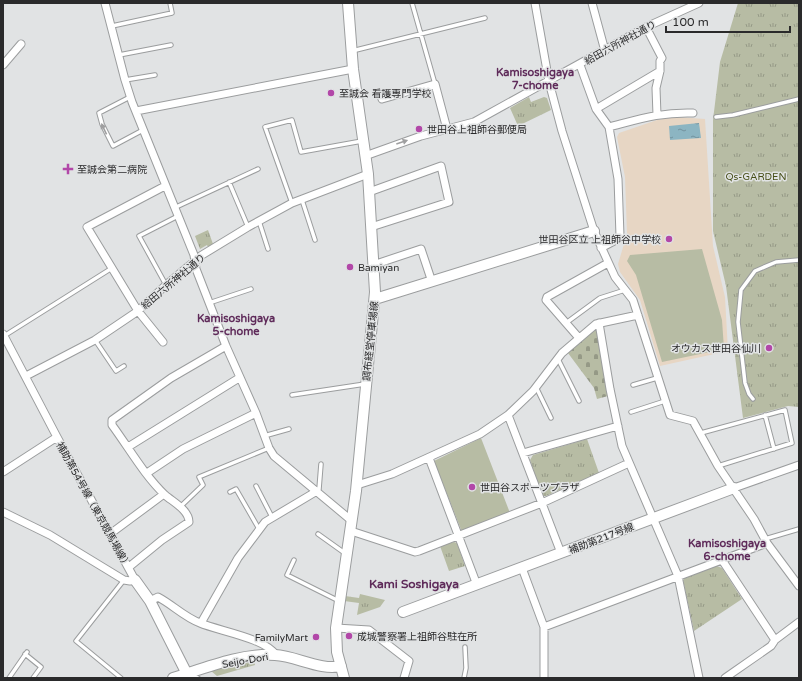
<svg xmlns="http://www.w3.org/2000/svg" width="802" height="681" font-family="'Varela Round','Noto Sans JP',sans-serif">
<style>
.education{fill:#e7d6c4}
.grass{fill:url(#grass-tufts)}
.cemetery{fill:url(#cemetery-stones)}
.garden{fill:#b7bca4}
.water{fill:url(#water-ripples)}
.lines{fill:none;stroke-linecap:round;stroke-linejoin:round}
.lane-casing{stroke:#9b9d9e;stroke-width:5.5}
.street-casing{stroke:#9b9d9e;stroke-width:9}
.secondary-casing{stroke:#9b9d9e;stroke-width:12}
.lane{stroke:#fff;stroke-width:3.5}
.street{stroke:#fff;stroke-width:7}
.secondary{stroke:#fff;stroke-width:10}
.oneway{fill:#9f9fa0}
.poi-dot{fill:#b247a8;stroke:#e1e3e4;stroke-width:1.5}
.labels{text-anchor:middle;stroke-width:3;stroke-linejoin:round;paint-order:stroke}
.street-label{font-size:10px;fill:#2a2a2b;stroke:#e1e3e4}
.poi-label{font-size:10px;fill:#2a2a2b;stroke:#e1e3e4;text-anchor:start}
.park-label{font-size:10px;fill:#464e17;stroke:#e1e3e4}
.neighbourhood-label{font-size:11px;font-weight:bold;fill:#5f2b5a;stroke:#e1e3e4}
.quarter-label{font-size:12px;font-weight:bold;fill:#5f2b5a;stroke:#e1e3e4}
</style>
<defs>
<pattern id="grass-tufts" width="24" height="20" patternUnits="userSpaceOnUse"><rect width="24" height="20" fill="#b7bca4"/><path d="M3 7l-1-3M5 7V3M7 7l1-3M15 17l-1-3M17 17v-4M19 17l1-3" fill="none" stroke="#959986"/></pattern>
<pattern id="cemetery-stones" width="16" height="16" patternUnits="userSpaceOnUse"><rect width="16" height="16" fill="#b7bca4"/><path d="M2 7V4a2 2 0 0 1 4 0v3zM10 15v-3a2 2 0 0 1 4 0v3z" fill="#959986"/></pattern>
<pattern id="water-ripples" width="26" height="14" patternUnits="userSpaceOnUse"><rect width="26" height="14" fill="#8cb5c2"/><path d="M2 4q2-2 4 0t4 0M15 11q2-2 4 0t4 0" fill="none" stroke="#73939e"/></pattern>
</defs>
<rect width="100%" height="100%" fill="#e1e3e4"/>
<path class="education" d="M676 117 705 119 713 246 725 297 728 351 660 366 640 300 620 272 618 264 627 234 625 177 617 137 619 133 657 120Z"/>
<path class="grass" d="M738 3H799V407L788 406 743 418 726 286 713 231V120L720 62Z
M529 97 531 102 544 97 547 98 551 110 518 126 510 108Z
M208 230 213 244 208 247 207 245 200 249 195 236Z
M587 439 599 473 546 496H542L530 460 533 455Z
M454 542 457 543 465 566 449 571 440 546Z
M717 566 722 568 742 599 694 631 683 580 685 578Z
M360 594 385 600 380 607 357 615 359 603 344 601 345 596 359 598Z
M254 660 255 665 217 676 211 671Z"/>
<path class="cemetery" d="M597 328 608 396 597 399 594 388 568 353Z"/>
<path class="garden" d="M702 249 722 320 724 349 662 362 636 275 627 261 630 255Z
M481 438 510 513 462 532 434 461Z"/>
<path class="water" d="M699 123 701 138 670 140 669 126Z"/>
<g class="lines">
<g class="lane-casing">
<path id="lane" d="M412 3 435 84
M112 26 172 13 170 3
M352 51 485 18
M119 55 171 45
M125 80 155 75
M130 97 99 113 102 124 113 146 143 130
M716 117 733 115 799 99
M229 182 248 227
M302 200 315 240
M292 203 265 127 292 120 301 152 362 141
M174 208 258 169
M259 221 268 249
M166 285 139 236 178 216
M209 303 251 289
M566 323 600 298 625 290
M4 336 112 268
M95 340 116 371 124 366
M558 359 579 401
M633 385 657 378
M536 387 551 418
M292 395 365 384
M753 399 749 394 745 383 738 322 741 290 755 271 776 262 799 260
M631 412 665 401
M765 415 774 449
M701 433 785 410 792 443 718 466
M264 436 289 429
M256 486 272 517
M317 491 319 489 321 464
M230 492 236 489 259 529
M180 507 203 485 199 477 269 448
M318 534 346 554
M765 539 799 529
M294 560 287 575 339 601
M25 654 41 667 33 678
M192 675 198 678
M9 678 27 652
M121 678 76 641 124 580
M464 678 466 668 465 647"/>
</g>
<g class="street-casing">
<path id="street" d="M105 3 125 80 132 102 194 255 196 269 226 346 256 413 269 448 274 456 352 521
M535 3 549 82 562 131 594 231 615 277 633 300 670 415 693 421 718 466 754 519 767 543 799 586
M592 3 605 51
M646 27 662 58 660 61V71L656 88 657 115
M3 65 21 44
M580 65 596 109 609 127 618 179 620 236 616 240 601 248
M382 99 435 84 447 129
M596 109 660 71
M136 111 353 69
M609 127C640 119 661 112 693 113
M365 156 421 136 474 122 646 27 699 3
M369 192 441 166 449 202 371 227
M373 265 421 249 432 282
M599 323 610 389 622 446 678 576 699 678
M3 334 57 437 135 580 130 581 124 580 50 535 3 512
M579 338 546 300 547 297 608 263
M163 342 138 311 87 227 165 186
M26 376 95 340 138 311 166 285 202 255 248 227 292 203 368 174
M508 415 561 553
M128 447 239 378
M523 453 618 426
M429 458 477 585
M3 472 57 437
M147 473 183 449 256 413
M357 485 392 474 480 434 508 415 533 391 562 353 596 324 638 315
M734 488 799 465
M351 531 415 552 419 551 542 503 629 463
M110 534 164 494
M722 560 775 640
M129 567 162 540 189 522C189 510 173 502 165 495 144 475 129 448 112 425V420L171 378 226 346
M522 568 544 627V678
M150 601 158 597C173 605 184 617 200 623 219 631 265 638 276 655
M201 623 238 558 265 522 317 491
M544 627 767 543
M336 628 369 630 409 661 404 678
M725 678 771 646 775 640 799 622"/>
</g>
<g class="secondary-casing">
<path id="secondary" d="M375 299 594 231
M135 580 150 601 187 674
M403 612 734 488
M173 678C205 668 241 653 275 655 296 656 321 671 341 666
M344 678 337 652 336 628 356 491 375 292 368 174 353 69 348 3"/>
</g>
<use href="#lane" class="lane"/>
<use href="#street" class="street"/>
<use href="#secondary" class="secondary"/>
</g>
<defs><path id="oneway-solid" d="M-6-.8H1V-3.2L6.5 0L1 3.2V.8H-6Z"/></defs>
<g class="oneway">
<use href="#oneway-solid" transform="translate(104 129) rotate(-115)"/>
<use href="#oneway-solid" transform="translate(402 142) rotate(-19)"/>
</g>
<g class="poi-dot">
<circle cx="331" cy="93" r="4"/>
<circle cx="419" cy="129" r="4"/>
<path d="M66 163h4v4h4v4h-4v4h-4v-4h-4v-4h4z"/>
<circle cx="669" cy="239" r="4"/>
<circle cx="350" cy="267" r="4"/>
<circle cx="769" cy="348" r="4"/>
<circle cx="472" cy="487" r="4"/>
<circle cx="349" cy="636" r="4"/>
<circle cx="316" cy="637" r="4"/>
</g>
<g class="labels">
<g class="street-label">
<text transform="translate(620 42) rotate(-29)" y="4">給田六所神社通り</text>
<text transform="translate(173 281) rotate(-40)" y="4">給田六所神社通り</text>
<text transform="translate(370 341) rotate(-84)" y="4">調布経堂停車場線</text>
<text transform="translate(94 505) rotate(61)" y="4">補助第54号線（東京競馬場線）</text>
<text transform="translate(601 538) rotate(-21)" y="4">補助第217号線</text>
<text transform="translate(245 660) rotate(-10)" y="4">Seijo-Dori</text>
</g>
<g class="poi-label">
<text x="339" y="97">至誠会 看護専門学校</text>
<text x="427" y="133">世田谷上祖師谷郵便局</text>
<text x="77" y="173">至誠会第二病院</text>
<text x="661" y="243" text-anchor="end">世田谷区立 上祖師谷中学校</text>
<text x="358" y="271">Bamiyan</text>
<text x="761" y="352" text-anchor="end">オウカス世田谷仙川</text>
<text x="480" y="491">世田谷スポーツプラザ</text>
<text x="357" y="640">成城警察署上祖師谷駐在所</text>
<text x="308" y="641" text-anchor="end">FamilyMart</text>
</g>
<g class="park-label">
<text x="756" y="180">Qs-GARDEN</text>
</g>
<g class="neighbourhood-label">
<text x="535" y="76">Kamisoshigaya<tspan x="535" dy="13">7-chome</tspan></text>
<text x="236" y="322">Kamisoshigaya<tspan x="236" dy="13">5-chome</tspan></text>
<text x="727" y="547">Kamisoshigaya<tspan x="727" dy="13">6-chome</tspan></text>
</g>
<g class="quarter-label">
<text x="414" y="588">Kami Soshigaya</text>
</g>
</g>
<rect width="802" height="681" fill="none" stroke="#2a2a2b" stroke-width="8"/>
<path d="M666 26v6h124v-6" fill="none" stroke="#2a2a2b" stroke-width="2"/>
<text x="672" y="26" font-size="12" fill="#2a2a2b" stroke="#e1e3e4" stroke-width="3" paint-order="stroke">100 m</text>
</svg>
